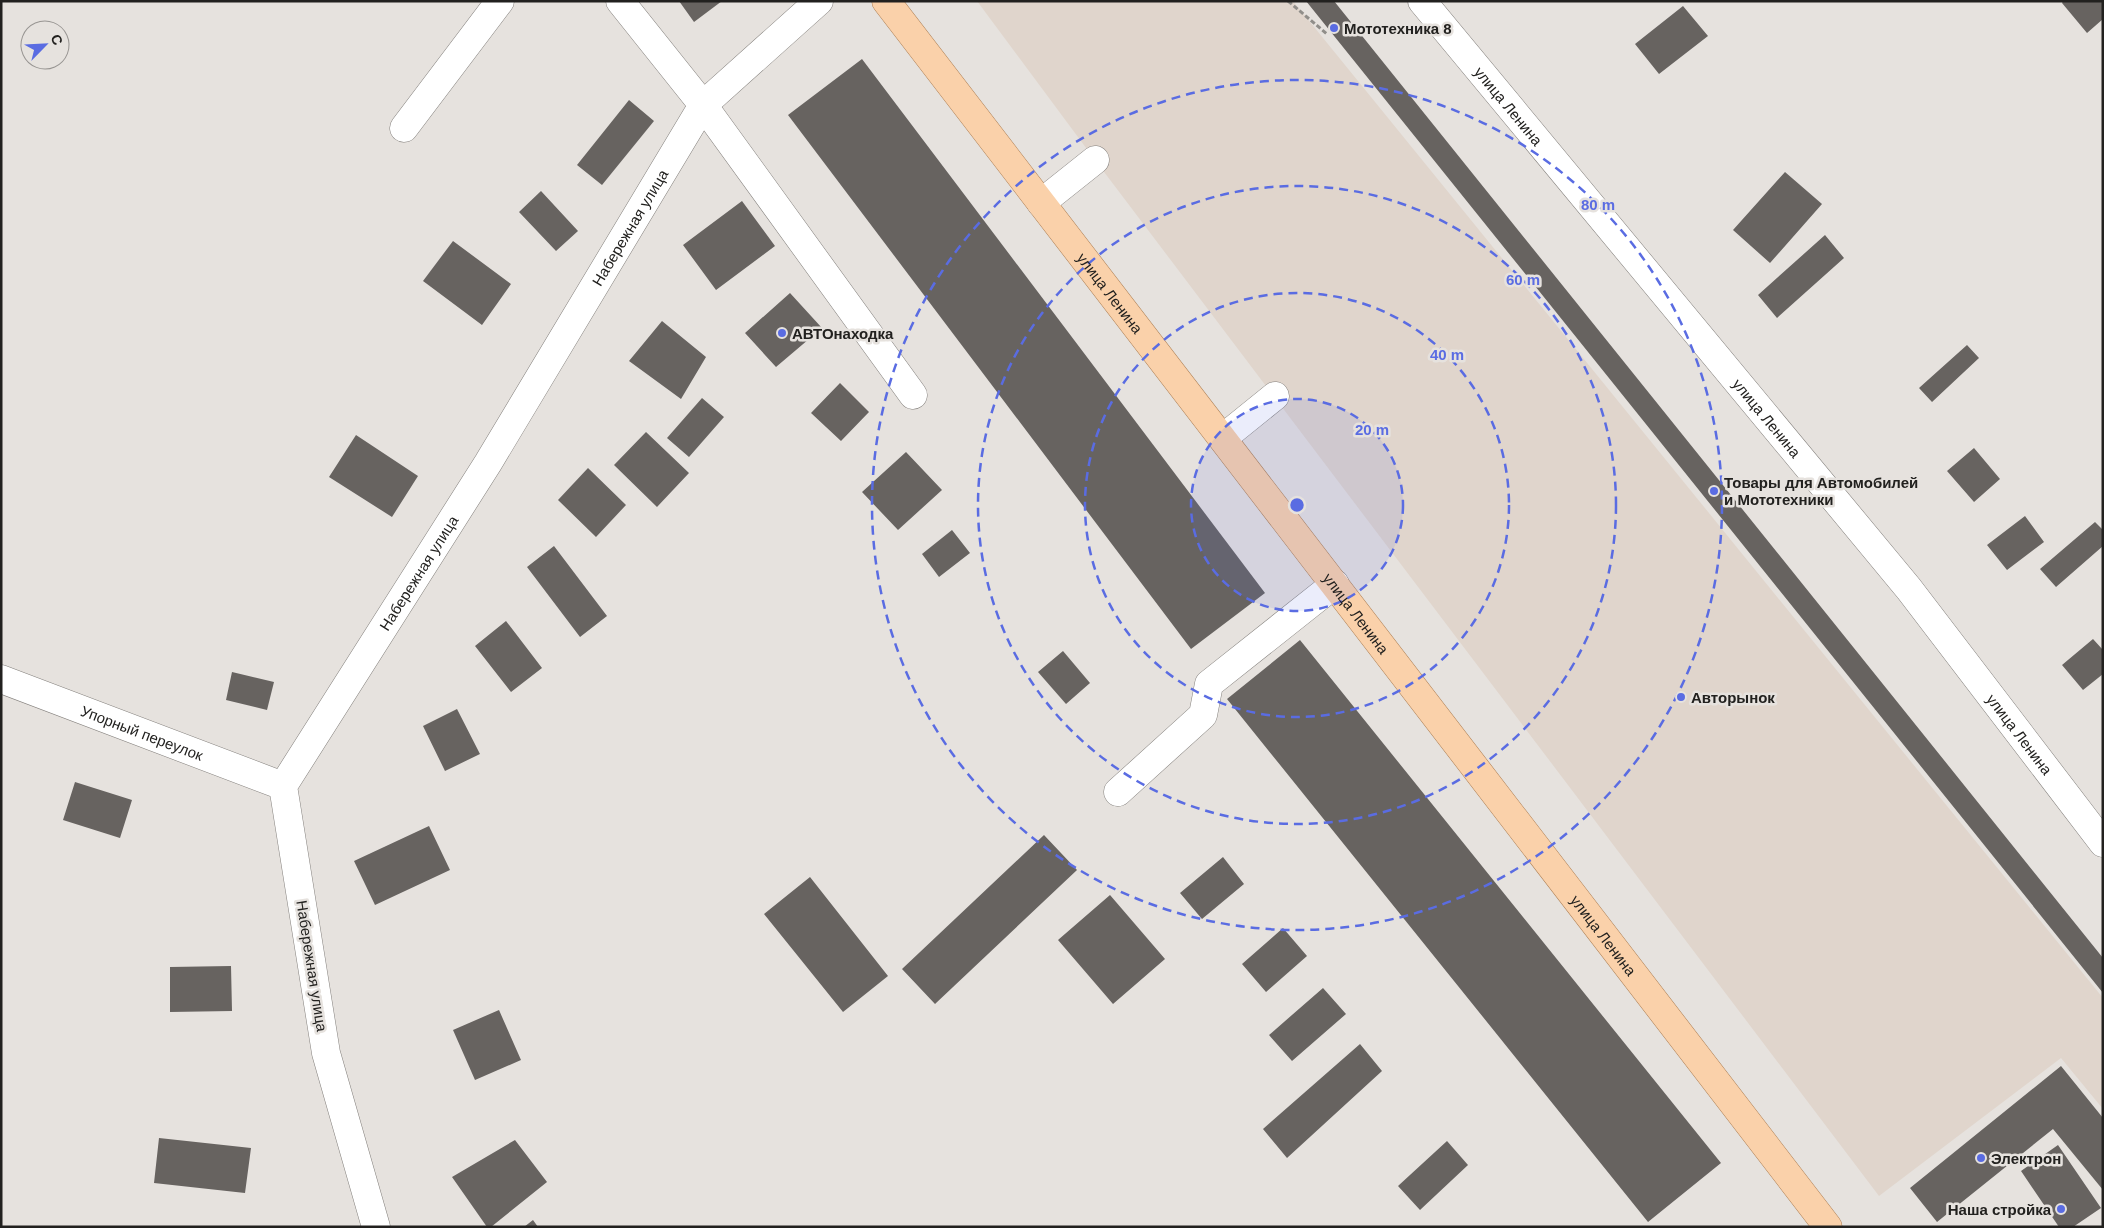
<svg xmlns="http://www.w3.org/2000/svg" width="2104" height="1228" viewBox="0 0 2104 1228" font-family="Arial,sans-serif">
  <style>
    .built { fill: #e0d5cc }
    .building { fill: #676360 }
    .lines { fill: none; stroke-linecap: round; stroke-linejoin: round }
    .minor-casing { stroke: #84807d; stroke-width: 29 }
    .major-casing { stroke: #ac7f54; stroke-width: 29 }
    .path { stroke: #908e8a; stroke-width: 3; stroke-dasharray: 5 2.5; stroke-linecap: butt }
    .minor { stroke: #fff; stroke-width: 28 }
    .major { stroke: #fad1aa; stroke-width: 28 }
    .ring { fill: none; stroke: #5a6ce2; stroke-width: 2.5; stroke-dasharray: 9 6 }
    .poi-dot { fill: #5a6ce2; stroke: #e6e2de; stroke-width: 2 }
    .labels { text-anchor: middle; dominant-baseline: central; stroke-width: 5; stroke-linejoin: round; paint-order: stroke }
    .poi-label { font-size: 15px; font-weight: bold; fill: #22211f; stroke: #e6e2de; text-anchor: start }
    .street-label { font-size: 15px; fill: #22211f; stroke: #e6e2de }
    .centre { fill: #5a6ce2; stroke: #e6e2de; stroke-width: 2.5 }
    .ring-label { font-size: 15px; text-anchor: middle; font-weight: bold; fill: #5a6ce2; stroke: #e6e2de; stroke-width: 5; stroke-linejoin: round; paint-order: stroke }
  </style>
  <rect width="100%" height="100%" fill="#e6e2de"/>
  <path class="built" d="M977,1H1293L2103,998V1109L2061,1058L1879,1196L1095,160Z"/>
  <path class="building" d="M679,1H722L694,22Z
    M1306,1H1334L2103,958V993Z
    M2063,1H2103V19L2087,33L2062,3Z
    M1683,6L1708,36L1659,74L1635,44Z
    M862,59L1265,593L1191,649L788,115Z
    M629,100L654,121L602,185L577,165Z
    M1785,172L1822,204L1770,263L1733,230Z
    M541,191L578,231L556,251L519,212Z
    M742,201L775,246L716,290L683,245Z
    M1825,235L1844,258L1777,318L1758,295Z
    M453,241L511,284L482,325L423,281Z
    M790,293L822,328L776,367L745,333Z
    M662,321L706,357L681,399L629,361Z
    M1967,345L1979,358L1932,402L1919,388Z
    M840,383L869,412L841,441L811,413Z
    M702,398L724,417L689,457L667,438Z
    M646,432L689,473L657,507L614,465Z
    M356,435L418,476L392,517L329,477Z
    M1974,448L2000,479L1974,502L1947,471Z
    M906,452L942,490L898,530L862,492Z
    M588,468L626,505L596,537L558,500Z
    M2025,516L2044,542L2007,570L1987,545Z
    M2095,522L2103,530V546L2056,587L2040,569Z
    M952,530L970,553L939,577L922,554Z
    M554,546L607,616L580,637L527,567Z
    M506,621L542,668L511,692L475,646Z
    M2093,639L2103,650V674L2083,690L2062,665Z
    M1300,640L1721,1163L1648,1222L1227,699Z
    M1063,651L1090,683L1066,704L1038,672Z
    M232,672L274,682L267,710L226,700Z
    M457,709L480,754L445,771L423,726Z
    M75,782L132,800L120,838L63,820Z
    M429,826L450,870L375,905L354,861Z
    M1044,835L1077,870L935,1004L902,969Z
    M1223,857L1244,884L1202,919L1180,893Z
    M810,877L888,976L843,1012L764,914Z
    M1110,895L1165,959L1113,1004L1058,940Z
    M1283,928L1307,956L1266,992L1242,964Z
    M231,966L232,1011L170,1012V967Z
    M1323,988L1346,1014L1292,1061L1269,1035Z
    M499,1010L521,1060L475,1080L453,1030Z
    M1360,1044L1382,1071L1287,1158L1263,1129Z
    M2061,1066L2103,1118V1190L2053,1129L1937,1222L1910,1188Z
    M159,1138L251,1148L245,1193L154,1183Z
    M515,1140L547,1182L491,1227H487L452,1177Z
    M1447,1141L1468,1165L1420,1210L1398,1186Z
    M2058,1145L2101,1208L2073,1227H2059L2021,1171Z
    M533,1220L538,1227H524Z"/>
  <g class="lines">
    <defs>
      <g id="minor">
        <path d="M620,1L703,105L913,395"/>
        <path id="s1" d="M1422,1L1909,589L2103,843"/>
        <path d="M404,128L500,1"/>
        <path d="M1041,203L1095,160"/>
        <path d="M1223,438L1275,396"/>
        <path id="s2" d="M1,679L283,786"/>
        <path d="M1118,792L1203,715L1209,684L1335,584"/>
        <path id="s3" d="M376,1227L326,1053L283,786L488,463L703,105L819,1"/>
      </g>
      <g id="major">
        <path id="s4" d="M886,1L1828,1227"/>
      </g>
    </defs>
    <use href="#minor" class="minor-casing"/>
    <use href="#major" class="major-casing"/>
    <path class="path" d="M1288,1L1327,34"/>
    <use href="#minor" class="minor"/>
    <use href="#major" class="major"/>
  </g>
  <circle cx="1297" cy="505" r="106" fill="#5a6ce2" fill-opacity=".12"/>
  <g class="ring">
    <circle cx="1297" cy="505" r="106"/>
    <circle cx="1297" cy="505" r="212"/>
    <circle cx="1297" cy="505" r="319"/>
    <circle cx="1297" cy="505" r="425"/>
  </g>
  <g class="poi-dot">
    <circle cx="1334" cy="28" r="5"/>
    <circle cx="782" cy="333" r="5"/>
    <circle cx="1714" cy="491" r="5"/>
    <circle cx="1681" cy="697" r="5"/>
    <circle cx="1981" cy="1158" r="5"/>
    <circle cx="2061" cy="1209" r="5"/>
  </g>
  <g class="labels">
    <g class="poi-label">
      <text x="1344" y="28">Мототехника 8</text>
      <text x="792" y="333">АВТОнаходка</text>
      <text x="1724" y="482">Товары для Автомобилей<tspan x="1724" dy="17">и Мототехники</tspan></text>
      <text x="1691" y="697">Авторынок</text>
      <text x="1991" y="1158">Электрон</text>
      <text x="2051" y="1209" text-anchor="end">Наша стройка</text>
    </g>
    <g class="street-label">
      <text stroke="none"><textPath href="#s1" startOffset="136">улица Ленина</textPath></text>
      <text stroke="none"><textPath href="#s3" startOffset="1109">Набережная улица</textPath></text>
      <text stroke="none"><textPath href="#s4" startOffset="368">улица Ленина</textPath></text>
      <text stroke="none"><textPath href="#s1" startOffset="541">улица Ленина</textPath></text>
      <text stroke="none"><textPath href="#s3" startOffset="704">Набережная улица</textPath></text>
      <text stroke="none"><textPath href="#s4" startOffset="772">улица Ленина</textPath></text>
      <text stroke="none"><textPath href="#s2" startOffset="151">Упорный переулок</textPath></text>
      <text stroke="none"><textPath href="#s1" startOffset="946">улица Ленина</textPath></text>
      <text stroke="none"><textPath href="#s4" startOffset="1178">улица Ленина</textPath></text>
      <text transform="translate(312 966) rotate(81)">Набережная улица</text>
    </g>
  </g>
  <circle cx="1297" cy="505" r="8" class="centre"/>
  <g class="ring-label">
    <text x="1598" y="210">80 m</text>
    <text x="1523" y="285">60 m</text>
    <text x="1447" y="360">40 m</text>
    <text x="1372" y="435">20 m</text>
  </g>
  <rect width="2104" height="1228" fill="none" stroke="#22211f" stroke-width="5"/>
  <g transform="translate(45 45) rotate(66)"><circle r="24" fill="#e6e2de" stroke="#989592"/>
  <path d="M0-4L9 19L0 12L-9 19Z" fill="#5a6ce2"/>
  <text y="-8" font-size="14" font-weight="bold" text-anchor="middle" fill="#22211f">С</text>
  </g>
</svg>
